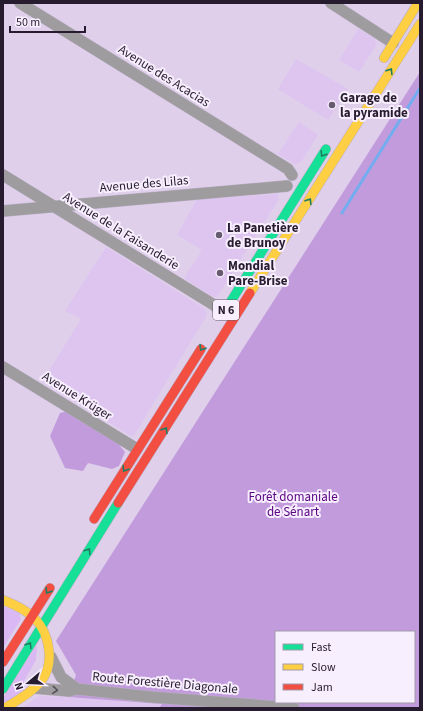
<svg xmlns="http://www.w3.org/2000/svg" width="423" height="711" viewBox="0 0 423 711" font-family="'Source Sans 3',sans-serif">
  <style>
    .built { fill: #ddc5f0 }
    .green { fill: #dab8f4 }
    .forest { fill: #c29bdd; fill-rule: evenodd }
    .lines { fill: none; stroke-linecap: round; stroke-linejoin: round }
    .stream { stroke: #73adf0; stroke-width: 3 }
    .street-casing { stroke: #b9aec3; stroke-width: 12 }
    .fast-casing { stroke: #b9aec3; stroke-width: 10 }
    .slow-casing { stroke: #b9aec3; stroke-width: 10 }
    .jam-casing { stroke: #b9aec3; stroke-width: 10 }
    .street { stroke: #9e9c9e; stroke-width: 11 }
    .fast { stroke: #16e098; stroke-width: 9 }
    .slow { stroke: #ffcf43; stroke-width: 9 }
    .jam { stroke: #f24e42; stroke-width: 9 }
    .oneway { stroke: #1e7e64 }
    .oneway2 { stroke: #574f5b }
    .poi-dot { fill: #675b71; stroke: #f7eefe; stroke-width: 1.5 }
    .labels { text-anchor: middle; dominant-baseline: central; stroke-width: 4; stroke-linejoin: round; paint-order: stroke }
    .shield { fill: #f7eefe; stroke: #655b6d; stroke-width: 1 }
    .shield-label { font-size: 12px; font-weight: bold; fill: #271c2f }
    .street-label { font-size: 13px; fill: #271c2f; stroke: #f7eefe }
    .poi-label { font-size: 13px; font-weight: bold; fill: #271c2f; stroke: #f7eefe; text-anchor: start }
    .park-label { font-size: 13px; fill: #5a0482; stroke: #f7eefe }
  </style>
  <rect width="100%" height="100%" fill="#dfcfeb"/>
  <path class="built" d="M358,29L375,39L376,45L359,72L339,60Z
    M296,59L348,89L328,120L278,89Z
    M299,122L318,135L301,162L294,164L278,154Z
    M277,194L279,199L217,297L211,296L184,278L202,250L177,235L197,199Z
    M106,247L205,309L207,315L133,437L42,382L81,319L65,311Z
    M39,696L68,697L163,704L159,708H22Z"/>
  <path class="green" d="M3,606L19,613L21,619L3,648Z
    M37,645L36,660L24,681L25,688L3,705V698Z"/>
  <path class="forest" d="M420,72V708H159L162,704L68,697L76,675L56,641ZM276,632H414V702H276Z
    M68,411L103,425L125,452L119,466L112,469L88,463L83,471L65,468L50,436L60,413Z"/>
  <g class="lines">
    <path class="stream" d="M342,213L420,88"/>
    <defs>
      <path id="street" d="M20,3L288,169L292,175
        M331,3L393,43
        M3,175L214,305L223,313
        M3,211L287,186
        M3,367L137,449
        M51,657L61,677L77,689
        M34,688L69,691L77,689L151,697L294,708"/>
      <path id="fast" d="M223,314L326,149
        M3,689L118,503"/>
      <path id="slow" d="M384,58L418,3
        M250,293L420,24
        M3,600C29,610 46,622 49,651C50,662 48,672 42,680C32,692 18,700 5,708
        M7,708L8,706"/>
      <path id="jam" d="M118,503L250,293
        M94,519L201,349
        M3,662L50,588"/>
    </defs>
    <use href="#street" class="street-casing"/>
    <use href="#fast" class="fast-casing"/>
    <use href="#slow" class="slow-casing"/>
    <use href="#jam" class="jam-casing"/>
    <use href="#street" class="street"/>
    <use href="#fast" class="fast"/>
    <use href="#slow" class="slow"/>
    <use href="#jam" class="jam"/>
  </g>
  <defs><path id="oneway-chevron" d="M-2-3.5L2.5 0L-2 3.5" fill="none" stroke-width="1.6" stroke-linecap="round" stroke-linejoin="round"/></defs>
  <g class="oneway">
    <use href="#oneway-chevron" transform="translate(390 71) rotate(-58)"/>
    <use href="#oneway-chevron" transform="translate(323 154) rotate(122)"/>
    <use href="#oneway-chevron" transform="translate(309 201) rotate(-58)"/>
    <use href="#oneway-chevron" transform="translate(202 348) rotate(122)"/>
    <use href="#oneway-chevron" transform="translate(165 430) rotate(-58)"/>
    <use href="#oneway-chevron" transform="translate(125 469) rotate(122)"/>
    <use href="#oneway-chevron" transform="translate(88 551) rotate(-58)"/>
    <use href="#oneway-chevron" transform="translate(48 591) rotate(122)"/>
    <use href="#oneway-chevron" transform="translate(29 645) rotate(-58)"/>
  </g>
  <use class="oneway2" href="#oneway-chevron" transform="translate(55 690) rotate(5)"/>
  <g class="poi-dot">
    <circle cx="332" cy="105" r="4"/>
    <circle cx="219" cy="235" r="4"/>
    <circle cx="220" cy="273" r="4"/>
  </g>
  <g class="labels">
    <rect class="shield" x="213" y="300" width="26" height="20" rx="3"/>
    <g class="shield-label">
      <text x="226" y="310">N 6</text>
    </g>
    <g class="street-label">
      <text transform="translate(164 76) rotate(32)">Avenue des Acacias</text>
      <text transform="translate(144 184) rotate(-5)">Avenue des Lilas</text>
      <text transform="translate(121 231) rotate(32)">Avenue de la Faisanderie</text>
      <text transform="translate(77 396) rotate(32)">Avenue Krüger</text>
      <text transform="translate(165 683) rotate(5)">Route Forestière Diagonale</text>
    </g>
    <g class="poi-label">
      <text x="340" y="98">Garage de<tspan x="340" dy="15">la pyramide</tspan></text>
      <text x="227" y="228">La Panetière<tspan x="227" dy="15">de Brunoy</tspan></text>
      <text x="228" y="266">Mondial<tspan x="228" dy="15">Pare-Brise</tspan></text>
    </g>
    <g class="park-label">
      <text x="293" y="497">Forêt domaniale<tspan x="293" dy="15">de Sénart</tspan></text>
    </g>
  </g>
  <rect width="423" height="711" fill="none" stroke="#271c2f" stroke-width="8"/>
  <rect x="275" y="631" width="140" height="72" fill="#f7eefe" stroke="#a49aab"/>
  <rect x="283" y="644" width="20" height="6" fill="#16e098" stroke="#a49aab"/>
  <text x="311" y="651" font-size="12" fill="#271c2f">Fast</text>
  <rect x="283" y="664" width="20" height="6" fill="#ffcf43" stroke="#a49aab"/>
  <text x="311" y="671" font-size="12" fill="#271c2f">Slow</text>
  <rect x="283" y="684" width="20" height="6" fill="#f24e42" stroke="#a49aab"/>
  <text x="311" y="691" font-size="12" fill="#271c2f">Jam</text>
  <g transform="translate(28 683) rotate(251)" stroke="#f7eefe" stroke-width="3" paint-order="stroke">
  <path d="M0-3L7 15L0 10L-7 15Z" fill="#271c2f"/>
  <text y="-6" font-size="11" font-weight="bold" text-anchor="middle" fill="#271c2f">N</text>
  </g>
  <path d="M10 26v6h75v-6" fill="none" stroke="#271c2f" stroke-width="2"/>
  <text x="16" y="26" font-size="12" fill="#271c2f" stroke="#f7eefe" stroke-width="3" paint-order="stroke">50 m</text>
</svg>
